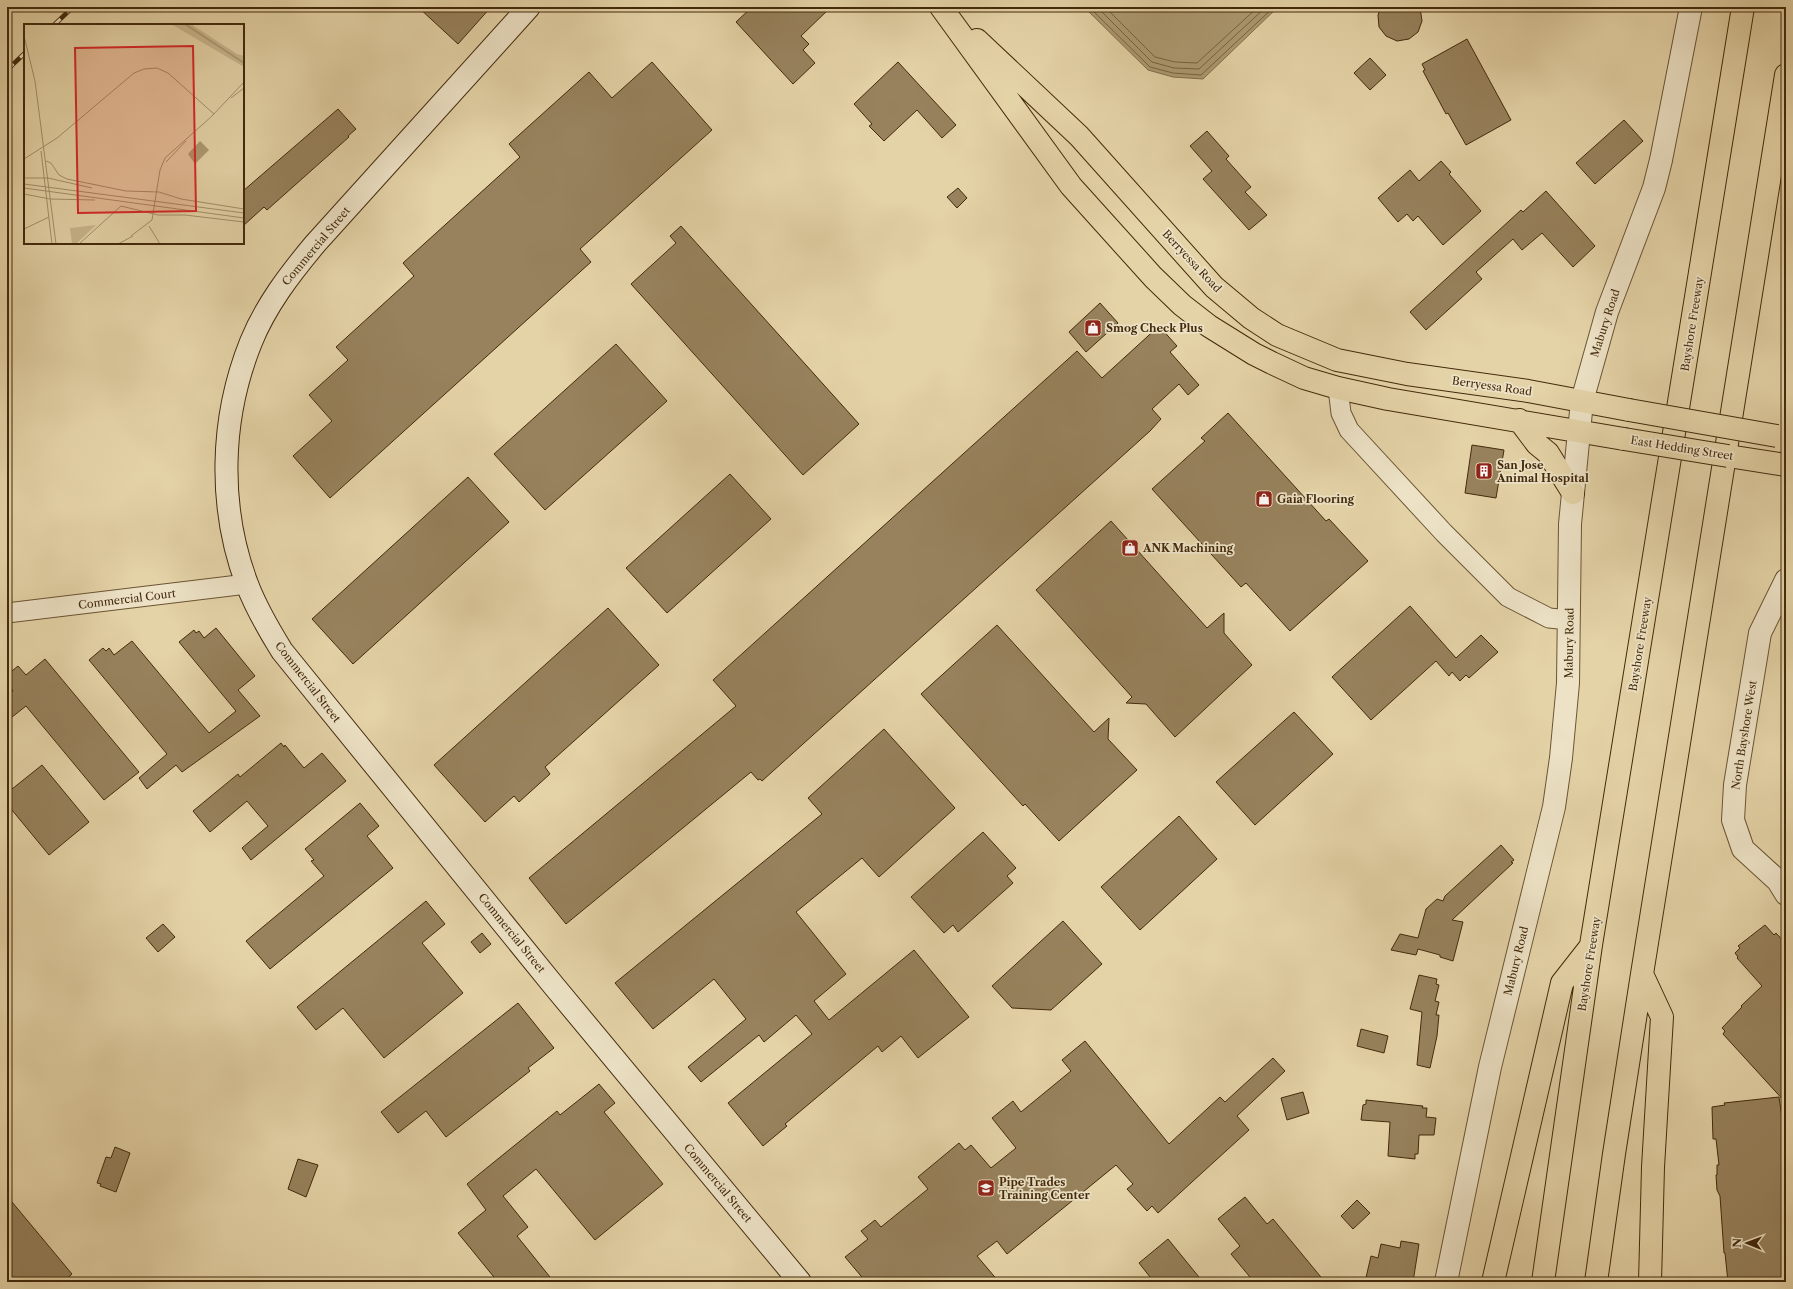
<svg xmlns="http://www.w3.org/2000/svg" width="1793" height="1289" viewBox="0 0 1793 1289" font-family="'Libre Caslon Text',serif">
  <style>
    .water { fill: #ad9a72; stroke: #836d49 }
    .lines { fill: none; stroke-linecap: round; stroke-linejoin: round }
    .shore { stroke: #78623f; stroke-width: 1 }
    .building { fill: #97825d; stroke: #432a0c }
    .minor-casing { stroke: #6b5433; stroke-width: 21 }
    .tertiary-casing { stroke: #6b5433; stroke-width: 24 }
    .secondary-casing { stroke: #432a0c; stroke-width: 24 }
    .primary-casing { stroke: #432a0c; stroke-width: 24 }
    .motorway-casing { stroke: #432a0c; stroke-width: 24 }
    .minor { stroke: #ede2c6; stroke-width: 19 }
    .tertiary { stroke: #ede2c6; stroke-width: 22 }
    .secondary { stroke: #ede2c6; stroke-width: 22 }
    .primary { stroke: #e4d3a7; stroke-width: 22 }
    .motorway { stroke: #e4d3a7; stroke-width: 22 }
    .rail-casing { stroke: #432a0c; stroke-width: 4.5 }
    .rail { stroke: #ede2c6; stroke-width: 3; stroke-dasharray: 9; stroke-linecap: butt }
    .primary-bridge-casing { stroke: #432a0c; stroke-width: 24; stroke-linecap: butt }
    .primary-bridge { stroke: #e4d3a7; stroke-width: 22 }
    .labels { text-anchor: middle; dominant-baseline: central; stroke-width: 3.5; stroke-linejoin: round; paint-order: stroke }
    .street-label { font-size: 11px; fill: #432a0c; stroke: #ede2c6 }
    .poi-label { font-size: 11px; font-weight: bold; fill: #432a0c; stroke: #ede2c6; text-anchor: start }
    .inset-river { fill: none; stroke: #ad9a72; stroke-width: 2 }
    .inset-road { fill: none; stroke: #a48f69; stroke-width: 1 }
    .view { fill: #d62828; fill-opacity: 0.15; stroke: #d62828; stroke-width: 2 }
    .inset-edge { fill: none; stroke: #432a0c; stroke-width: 2 }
  </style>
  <rect width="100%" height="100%" fill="#e4d3a7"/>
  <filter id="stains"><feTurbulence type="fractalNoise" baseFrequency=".005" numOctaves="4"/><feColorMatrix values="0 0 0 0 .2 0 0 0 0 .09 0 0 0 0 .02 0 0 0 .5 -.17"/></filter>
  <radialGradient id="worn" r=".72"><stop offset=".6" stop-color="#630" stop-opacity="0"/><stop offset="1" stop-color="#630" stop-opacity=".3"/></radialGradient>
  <path class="water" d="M1084,7H1278L1203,79L1173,77L1148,70Z"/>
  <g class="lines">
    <path class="shore" d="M1089,7L1150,67L1173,73L1201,75L1274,7
      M1097,7L1152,62L1174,68L1199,69L1266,7
      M1105,7L1155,57L1175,62L1197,63L1258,7"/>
  </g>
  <path class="building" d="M418,7H491L458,44Z
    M752,7H831L801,36L809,44L803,50L815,63L793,84L736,22Z
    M1381,7H1420L1422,21L1418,32L1409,39L1397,41L1386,36L1379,27L1378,15Z
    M1467,39L1511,120L1466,145L1448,113L1446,114L1423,71L1425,70L1422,64Z
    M1370,58L1386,75L1370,90L1354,73Z
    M652,62L712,130L580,249L591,262L330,498L293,456L332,421L309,395L348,360L336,347L414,276L403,263L520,157L509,144L589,72L612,98Z
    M898,62L956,125L942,138L917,110L884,141L869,126L872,124L854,104Z
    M338,109L356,129L348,136L349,137L267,210L264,207L243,226V191Z
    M1624,120L1643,141L1595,184L1576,163Z
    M1207,131L1229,156L1226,159L1251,187L1245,192L1267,215L1249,230L1203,179L1212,171L1190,146Z
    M1441,161L1451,172L1449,174L1481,211L1443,245L1418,216L1413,221L1407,214L1398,222L1378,198L1410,170L1419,181Z
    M958,188L967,198L957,208L947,197Z
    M1546,191L1595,246L1573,267L1542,233L1522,250L1513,239L1476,272L1482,279L1426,330L1410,312L1521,210L1523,212Z
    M681,226L859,424L803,475L631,284L676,243L670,236Z
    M1100,303L1118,323L1086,352L1069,332Z
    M1159,326L1177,346L1170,352L1199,385L1188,395L1179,384L1152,409L1161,419L1150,431L762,781L760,779L758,780L751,772L566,924L529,878L736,706L713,680L1077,351L1102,378Z
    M616,344L667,401L545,510L494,454Z
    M1228,413L1326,521L1329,519L1368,561L1290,631L1246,583L1241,587L1152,489L1205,441L1201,438Z
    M1472,445L1504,450L1496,498L1465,493Z
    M730,474L771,519L667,613L626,568Z
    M468,477L509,522L353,664L312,619Z
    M1111,521L1207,628L1224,613V633L1252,665L1175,737L1146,704L1126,703L1132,697L1036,590Z
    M1410,606L1456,658L1481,635L1498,652L1469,678L1466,675L1460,681L1452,672L1449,676L1436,661L1371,720L1332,677Z
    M608,608L659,665L545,767L550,774L519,802L514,796L485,822L434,765Z
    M997,625L1094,732L1109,718L1108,739L1137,770L1059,841L1025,804L1023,806L921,694Z
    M216,628L255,676L238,690L260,716L182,772L176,765L147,789L139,778L167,754L89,660L103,648L106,651L109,648L114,655L132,641L209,733L236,711L179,642L194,630L196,633L199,631L204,638Z
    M45,659L139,772L104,800L26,706L7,721V696L13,691L7,683V675L18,666L26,675Z
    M1294,712L1333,754L1255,825L1216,782Z
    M884,729L955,808L879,877L862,858L796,912L846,974L814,1001L829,1020L914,950L969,1017L918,1058L901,1036L882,1052L878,1046L785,1124L787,1126L763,1146L728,1103L812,1034L796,1015L764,1042L759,1035L701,1082L688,1067L746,1019L714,979L653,1029L615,983L822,814L808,798Z
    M281,743L284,747L285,745L304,768L322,753L346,781L251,860L242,848L268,826L247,801L210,832L193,811L238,774L240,777Z
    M42,765L89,822L49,855L7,804V793Z
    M360,803L379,826L367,836L393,868L270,969L246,941L324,876L311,861L314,860L305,849Z
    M1179,816L1217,859L1140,930L1101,887Z
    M983,832L1016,868L1007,876L1013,883L958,932L953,925L944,933L911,897Z
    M1501,845L1514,860L1511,862L1513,863L1452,920L1463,922L1453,961L1440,957V955L1418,949L1416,955L1391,950L1400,934L1418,938L1426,909L1437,899L1443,901L1445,896Z
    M426,901L445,924L422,943L463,993L384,1058L343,1008L316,1030L297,1007Z
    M1063,921L1102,964L1051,1010L1012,1008L992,986Z
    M163,924L175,937L158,952L146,938Z
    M1765,925L1774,935L1776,933L1786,944V1103L1723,1034L1725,1031L1722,1028L1742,1007L1741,1006L1762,986L1737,958L1738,957L1735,953L1740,948L1738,946Z
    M482,933L491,944L480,953L471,942Z
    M1419,975L1437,979L1436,984L1439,985L1435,1001L1439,1002L1436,1015H1439L1437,1036L1430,1068L1417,1065L1422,1012L1410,1009Z
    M518,1003L554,1048L528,1068L530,1071L446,1137L426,1111L398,1133L381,1112Z
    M1361,1029L1388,1036L1384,1053L1357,1046Z
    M1085,1041L1169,1144L1220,1097L1225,1102L1273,1058L1285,1071L1237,1116L1249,1130L1158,1213L1152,1206L1147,1211L1127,1189L1133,1184L1116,1165L1007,1254L997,1241L977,1256L999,1282H866L845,1257L868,1239L861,1231L875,1220L881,1227L928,1189L918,1177L959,1143L965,1150L971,1145L991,1168L1016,1148L992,1118L1013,1101L1021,1112L1071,1071L1062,1060Z
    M599,1084L615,1103L604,1112L663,1184L595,1240L536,1169L503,1196L528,1227L517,1236L554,1282H498L458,1233L486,1210L467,1184L557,1111L560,1115Z
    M1303,1092L1309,1113L1287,1120L1281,1098Z
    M1779,1097L1786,1145V1282H1728L1725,1253H1724L1720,1196L1717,1190L1716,1175H1717V1165H1719L1716,1139H1713L1712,1107L1725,1105L1724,1103Z
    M1366,1100L1423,1106L1422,1108H1427L1426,1117L1436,1118L1434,1135H1419L1418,1154H1415V1159L1388,1156L1390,1122L1361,1120L1363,1105L1366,1104Z
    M115,1147L130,1153L116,1192L100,1186L101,1184L97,1183L106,1157L111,1158Z
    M298,1159L318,1165L306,1197L288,1189Z
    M7,1196L72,1274L63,1282H7Z
    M1245,1197L1267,1224L1273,1219L1325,1282H1254L1231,1254L1240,1246L1218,1219Z
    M1357,1200L1370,1213L1353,1229L1341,1216Z
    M1168,1239L1203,1282H1154L1139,1263Z
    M1401,1241L1419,1244L1413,1282H1365L1371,1256L1378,1258L1381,1244L1400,1248Z"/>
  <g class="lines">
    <defs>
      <path id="minor" d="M1338,388L1341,413L1349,430L1444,533L1508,597L1549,618L1569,620
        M7,613L247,584"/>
      <path id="tertiary" d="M1786,580L1760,633L1735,785L1733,820L1743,849L1778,881L1786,894
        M1446,1282L1490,1067L1554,807L1561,758L1568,683L1570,524L1582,401L1607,312L1654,188L1661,160L1691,7"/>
      <path id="secondary" d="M529,7L315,244C290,274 266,305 251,342C220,419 218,507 247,584C256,608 269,630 282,651L554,986L800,1282"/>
      <path id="primary" d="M941,7L1071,186L1153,277L1182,305L1209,326L1254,354L1272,363L1304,378L1338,388L1388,399L1624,439
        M977,40L1079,136L1214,287L1251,318L1277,335L1337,360L1407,374L1528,391L1629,410
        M1519,420L1537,444L1548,453L1573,493
        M1728,456L1786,465"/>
      <path id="motorway" d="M1642,974L1662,1017L1653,1167L1650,1282
        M1493,1282L1562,983L1591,946
        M1543,1282L1591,945L1743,7
        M1596,1282L1614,1154L1642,974L1786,75"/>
    </defs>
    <use href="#minor" class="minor-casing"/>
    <use href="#tertiary" class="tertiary-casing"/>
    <use href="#secondary" class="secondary-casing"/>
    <use href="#primary" class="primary-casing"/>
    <use href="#motorway" class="motorway-casing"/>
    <use href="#minor" class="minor"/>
    <use href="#tertiary" class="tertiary"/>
    <use href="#secondary" class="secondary"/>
    <use href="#primary" class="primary"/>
    <use href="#motorway" class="motorway"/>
    <defs>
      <path id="rail" d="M54,25L73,7
        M7,70L25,53"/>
    </defs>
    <use href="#rail" class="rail-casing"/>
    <use href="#rail" class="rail"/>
    <defs>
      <path id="primary-bridge" d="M1629,410L1777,436
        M1624,439L1728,456"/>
    </defs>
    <use href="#primary-bridge" class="primary-bridge-casing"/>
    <use href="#primary-bridge" class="primary-bridge"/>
  </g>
  <defs>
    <symbol id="shop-square" viewBox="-11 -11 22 22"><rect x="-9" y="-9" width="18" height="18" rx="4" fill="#8f2418" stroke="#ede2c6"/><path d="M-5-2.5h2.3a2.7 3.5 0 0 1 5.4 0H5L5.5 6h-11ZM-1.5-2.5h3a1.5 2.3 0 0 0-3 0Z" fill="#fff"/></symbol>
    <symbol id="building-square" viewBox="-11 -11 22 22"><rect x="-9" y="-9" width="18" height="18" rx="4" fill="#8f2418" stroke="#ede2c6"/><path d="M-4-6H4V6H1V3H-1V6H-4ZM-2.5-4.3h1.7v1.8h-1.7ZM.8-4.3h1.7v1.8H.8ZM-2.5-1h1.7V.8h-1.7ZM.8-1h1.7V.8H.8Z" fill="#fff"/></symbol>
    <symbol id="school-square" viewBox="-11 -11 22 22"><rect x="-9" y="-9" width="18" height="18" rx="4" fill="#8f2418" stroke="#ede2c6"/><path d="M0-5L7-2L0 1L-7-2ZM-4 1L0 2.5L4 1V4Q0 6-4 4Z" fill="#fff"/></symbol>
  </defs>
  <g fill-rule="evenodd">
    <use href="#shop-square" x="1083" y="318" width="20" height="20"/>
    <use href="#building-square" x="1474" y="461" width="20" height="20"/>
    <use href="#shop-square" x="1254" y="489" width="20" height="20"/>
    <use href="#shop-square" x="1120" y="538" width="20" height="20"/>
    <use href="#school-square" x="976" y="1178" width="20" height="20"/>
  </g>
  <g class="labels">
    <g class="street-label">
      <text transform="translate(316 246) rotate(-50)">Commercial Street</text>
      <text transform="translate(1192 261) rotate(47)">Berryessa Road</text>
      <text transform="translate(1605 323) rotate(-72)">Mabury Road</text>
      <text transform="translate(1692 324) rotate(-81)">Bayshore Freeway</text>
      <text transform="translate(1492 386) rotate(8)">Berryessa Road</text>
      <text transform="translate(1682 448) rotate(9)">East Hedding Street</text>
      <text transform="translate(127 599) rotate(-7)">Commercial Court</text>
      <text transform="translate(1569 643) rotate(-89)">Mabury Road</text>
      <text transform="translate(1640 644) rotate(-81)">Bayshore Freeway</text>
      <text transform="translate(308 682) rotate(52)">Commercial Street</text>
      <text transform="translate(1744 735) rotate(-81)">North Bayshore West</text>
      <text transform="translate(512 933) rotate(51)">Commercial Street</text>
      <text transform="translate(1516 961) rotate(-76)">Mabury Road</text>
      <text transform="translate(1589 964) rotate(-81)">Bayshore Freeway</text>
      <text transform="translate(718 1183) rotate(50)">Commercial Street</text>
    </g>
    <g class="poi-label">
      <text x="1106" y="328">Smog Check Plus</text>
      <text x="1497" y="465">San Jose<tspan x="1497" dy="13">Animal Hospital</tspan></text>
      <text x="1277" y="499">Gaia Flooring</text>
      <text x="1143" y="548">ANK Machining</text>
      <text x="999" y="1182">Pipe Trades<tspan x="999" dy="13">Training Center</tspan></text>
    </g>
  </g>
  <g transform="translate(24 24)">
    <rect width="220" height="220" fill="#e4d3a7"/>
    <path d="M147,0H167L213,30L220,32V43ZM72,201L52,220H48L46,204Z" fill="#c9b68d"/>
    <path d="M176,117L185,126L171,140L164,130Z" fill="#ad9a72"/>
    <path class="inset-river" d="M161,0L220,39"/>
    <path class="inset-road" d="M0,12L11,57L32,220M207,74L220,64M17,127L28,220M0,135L33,114L110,49L120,45L133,44L144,49L190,90M22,137L27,139L35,151L43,155L102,167L135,168L157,175L220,185M142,138L162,117M0,154H24L68,164M0,160L220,189M0,164L220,194M0,170L26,175L71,176M125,202L136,220M0,205L25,193M107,212L128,196L136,146L141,134L188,92L220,58M55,220L97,182L134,191H161L220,198M94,220L109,212"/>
    <path class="view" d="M169,22L172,187L54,189L51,24Z"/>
    <rect width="220" height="220" class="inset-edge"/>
  </g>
  <rect width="1793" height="1289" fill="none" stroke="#e4d3a7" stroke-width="24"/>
  <rect x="8" y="8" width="1777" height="1273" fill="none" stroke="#432a0c" stroke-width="2"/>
  <rect x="12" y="12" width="1769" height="1265" fill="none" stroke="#432a0c"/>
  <g transform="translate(1747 1243) rotate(271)" stroke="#ede2c6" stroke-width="3" paint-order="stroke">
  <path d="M0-3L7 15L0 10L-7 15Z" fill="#432a0c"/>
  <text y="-6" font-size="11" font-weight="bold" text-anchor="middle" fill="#432a0c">N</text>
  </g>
  <rect width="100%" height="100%" filter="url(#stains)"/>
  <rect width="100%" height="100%" fill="url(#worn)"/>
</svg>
